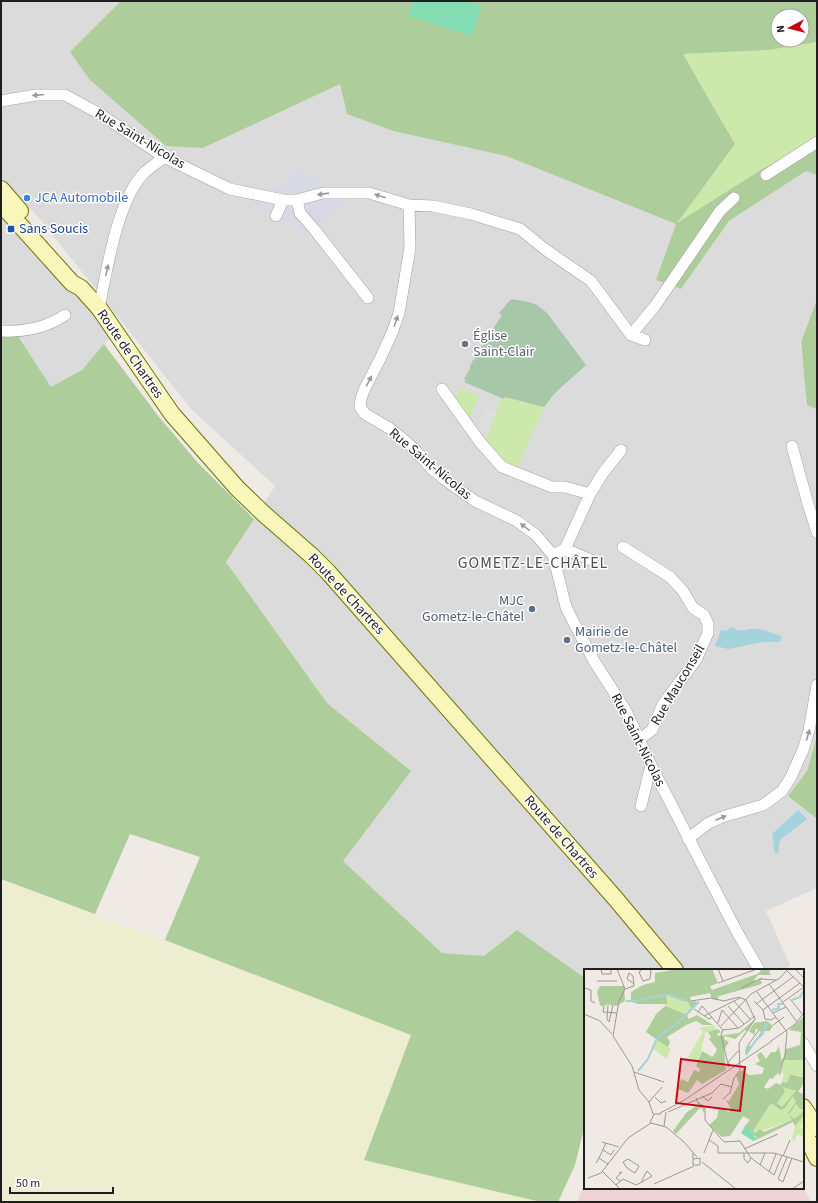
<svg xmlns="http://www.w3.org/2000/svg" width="818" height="1203" viewBox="0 0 818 1203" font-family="'Source Sans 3',sans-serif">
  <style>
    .residential { fill: #dcdbdb }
    .commercial { fill: #efd3d4 }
    .farmland { fill: #ededd0 }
    .grass { fill: #cde8ab }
    .forest { fill: #adcd9a; fill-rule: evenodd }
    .cemetery { fill: #a6c7a8 }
    .pitch { fill: #84dcb3 }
    .parking { fill: #dedede }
    .plaza { fill: #d8d9e4 }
    .water { fill: #a5d3db }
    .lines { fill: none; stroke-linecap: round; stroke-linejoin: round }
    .minor-casing { stroke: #a2a2a2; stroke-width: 12 }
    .secondary-casing { stroke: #6f7208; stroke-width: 18 }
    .minor { stroke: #fff; stroke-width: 11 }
    .secondary { stroke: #f8f6b9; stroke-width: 16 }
    .oneway { fill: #9a9a9a }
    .shop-dot { fill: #3f7fe0; stroke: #fff; stroke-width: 1.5 }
    .transit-dot { fill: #1a4fb4; stroke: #fff; stroke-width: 1.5 }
    .worship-dot { fill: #6b7280; stroke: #fff; stroke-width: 1.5 }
    .service-dot { fill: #5c6f8a; stroke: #fff; stroke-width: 1.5 }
    .labels { text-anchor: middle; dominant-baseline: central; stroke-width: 3; stroke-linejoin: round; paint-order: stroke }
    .street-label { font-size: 14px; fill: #1e1e1e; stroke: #fff }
    .shop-label { font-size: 14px; fill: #366cbe; stroke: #fff; text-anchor: start }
    .transit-label { font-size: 14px; fill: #164399; stroke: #fff; text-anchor: start }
    .worship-label { font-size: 14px; fill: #5b616d; stroke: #fff; text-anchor: start }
    .service-label { font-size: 14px; fill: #4e5e75; stroke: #fff; text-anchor: end }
    .quarter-label { font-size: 16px; letter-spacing: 1px; fill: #515151; stroke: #fff }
    .inset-river { fill: none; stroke: #a5d3db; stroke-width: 2 }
    .inset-road { fill: none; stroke: #9b9895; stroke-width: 1 }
    .view { fill: #c60514; fill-opacity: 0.15; stroke: #c60514; stroke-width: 2 }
    .inset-edge { fill: none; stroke: #1e1e1e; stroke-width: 2 }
  </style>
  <rect width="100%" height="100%" fill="#efeae4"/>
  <path class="residential" d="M1,1H121L70,53L203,148L340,84L347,114L393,131L506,156L676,224L656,280L681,289L729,221L806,171L817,175V299L800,344L809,404L817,408V736L807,771L788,796L817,819V888L766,911L790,965L786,970H585V978L517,930L484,956L442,953L342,860L411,771L327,703L226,562L275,486L192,410L39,218L1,177Z
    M1,204L116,331L82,370L51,388L19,337H1Z"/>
  <path class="commercial" d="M585,1182V1188H803L811,1202H577Z"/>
  <path class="farmland" d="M5,881L411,1034L364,1160L541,1202H1V892Z"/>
  <path class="grass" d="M817,42V141L764,168L676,224L735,144L683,54L769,50Z
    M459,388L479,395L470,417L463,414L454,401Z
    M505,397L544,407L517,470L498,457L485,439L502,398L504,399Z"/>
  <path class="forest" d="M121,1H817V42L769,50L683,54L735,144L677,223L764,168L817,141V175L806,171L729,221L681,289L656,280L676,224L506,156L393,131L347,114L340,84L203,148L166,146L90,80L70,52ZM778,16H802V40H778Z
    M817,299V409L807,405L801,342Z
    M18,336L51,387L82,370L104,344L159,417L198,463L254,519L226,562L327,703L411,771L343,861L442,953L484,956L517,930L585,978V1124L575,1165L558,1202H541L364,1160L411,1035L165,940L200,857L130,834L95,914L1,879V337Z
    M817,736V819L788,796L807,771Z"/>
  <path class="cemetery" d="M511,299L529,302L537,305L547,313L586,365L555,393L544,407L505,397L504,399L464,382L466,380L464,379L469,370H471L469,369L473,360H476L474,359L477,352H479L477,349L478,346L481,347L484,343L482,342L488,336H490L489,335L502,315L499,313Z"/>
  <path class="pitch" d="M413,1H465L482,6L472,36L408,16Z"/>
  <path class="parking" d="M486,408L496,413L487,435L477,430Z"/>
  <path class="plaza" d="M298,169L311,177L319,178L318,183L326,188L350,198L317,226L305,235L292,223L255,206L261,190L286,187Z"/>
  <path class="water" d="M731,627C743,634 744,628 756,629C764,629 773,634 781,636L780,642H763L728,649L715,646L721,630L726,631Z
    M798,810L807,819L780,840L778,853L775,854C773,847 774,840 772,834Z"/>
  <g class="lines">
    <defs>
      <path id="minor" d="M1,101L36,95H65L100,114L164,157L230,189L283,200H297L323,193H369L409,205L433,206L471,214L520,229L546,250L591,281L631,335L645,340
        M766,175L817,142
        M297,200L300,213L314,229L368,298
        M409,205L410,248L399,313L392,333L381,357L364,390L361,399L360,407L365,414L389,428L402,438L413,448L432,469L444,479L475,501L517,521L536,535L553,555L566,607L575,625L594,661L626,711L651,765L709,878L736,930L759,970
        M276,216L283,200
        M99,308C107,271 117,199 145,172C151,167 158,162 164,157
        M1,331C23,332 46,328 65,315
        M631,335L655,306L720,211L734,198
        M442,389L480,442L502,467L552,487H565L590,494
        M792,446L808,504L817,532
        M623,547L670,577L683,591L693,608L704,615L708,624V633L696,660L663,704L652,730L639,740
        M565,549L591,560
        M553,555L565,549L590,494L603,473L621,450
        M641,806L651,765
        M688,839L707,824L722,817L763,805L782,791L791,777L803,750L809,731L817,685
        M803,1043L817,1066"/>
      <path id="secondary" d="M1,189L20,211
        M1,204L72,283L81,288L99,308L172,414L237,488L264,514L312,556L328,572L615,898L675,970
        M803,1107L817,1128
        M803,1130L817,1158"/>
    </defs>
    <use href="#minor" class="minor-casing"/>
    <use href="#secondary" class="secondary-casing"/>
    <use href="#minor" class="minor"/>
    <use href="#secondary" class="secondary"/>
  </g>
  <defs><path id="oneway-solid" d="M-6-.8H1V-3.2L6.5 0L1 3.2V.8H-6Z"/></defs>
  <g class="oneway">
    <use href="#oneway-solid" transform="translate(38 95) rotate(175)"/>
    <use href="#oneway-solid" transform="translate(323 194) rotate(172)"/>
    <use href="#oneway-solid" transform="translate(380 196) rotate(-163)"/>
    <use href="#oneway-solid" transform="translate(107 270) rotate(-78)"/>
    <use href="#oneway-solid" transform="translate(396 321) rotate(-71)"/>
    <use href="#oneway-solid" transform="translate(369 381) rotate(-63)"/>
    <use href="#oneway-solid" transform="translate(525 527) rotate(-143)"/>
    <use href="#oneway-solid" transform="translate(808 735) rotate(-74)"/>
    <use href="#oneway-solid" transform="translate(721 818) rotate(-23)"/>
  </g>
  <circle class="shop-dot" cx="27" cy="198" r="4"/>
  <rect class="transit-dot" x="7" y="225" width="8" height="8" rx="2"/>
  <circle class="worship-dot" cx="465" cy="344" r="4"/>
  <g class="service-dot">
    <circle cx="532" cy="609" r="4"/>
    <circle cx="567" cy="640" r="4"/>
  </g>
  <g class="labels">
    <g class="street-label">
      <text transform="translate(140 139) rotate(31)">Rue Saint-Nicolas</text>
      <text transform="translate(130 354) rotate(55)">Route de Chartres</text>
      <text transform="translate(430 464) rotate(40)">Rue Saint-Nicolas</text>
      <text transform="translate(346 594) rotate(47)">Route de Chartres</text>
      <text transform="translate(678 685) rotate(-59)">Rue Mauconseil</text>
      <text transform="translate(638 740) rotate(63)">Rue Saint-Nicolas</text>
      <text transform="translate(561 837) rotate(49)">Route de Chartres</text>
    </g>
    <g class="shop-label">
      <text x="35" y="198">JCA Automobile</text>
    </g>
    <g class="transit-label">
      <text x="19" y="229">Sans Soucis</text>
    </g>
    <g class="worship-label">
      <text x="473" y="336">Église<tspan x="473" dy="16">Saint-Clair</tspan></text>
    </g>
    <g class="service-label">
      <text x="524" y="601">MJC<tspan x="524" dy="16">Gometz-le-Châtel</tspan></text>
      <text x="575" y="632" text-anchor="start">Mairie de<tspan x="575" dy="16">Gometz-le-Châtel</tspan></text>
    </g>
    <g class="quarter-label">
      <text x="533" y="563">GOMETZ-LE-CHÂTEL</text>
    </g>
  </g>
  <g transform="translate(584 969)">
    <rect width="220" height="220" fill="#efeae4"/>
    <path d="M82,26L104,33L107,39L100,45L81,37ZM129,56L132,60L129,62L120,64L121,66L114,93L104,88L119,63L116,59ZM73,69L87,80L82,90L68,79ZM218,84L220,85V108L215,106L203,114L198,113L200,105L195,104L200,91H219ZM199,118L212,122L200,139L209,126L212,133L206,143L212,135L220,142L210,150L204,144L208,151L171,164L169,162L187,134L195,141L198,138L193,134L201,123ZM220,146V153L216,158L220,161V168L214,165L210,172L208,170L212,153Z" fill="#cde8ab"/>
    <path d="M94,0H128L134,14L126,17L128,21L173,5L177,2L175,0H187L185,3L187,6H174L170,11L172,13L176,10L178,14L175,16L135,27L133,31L128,30L126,24L106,28L107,32L114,33L103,47L105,50L113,46L129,56H119L112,52L104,55L83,68L86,73L84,78L62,63L72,45L81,37L101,45L107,39L104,33L82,26L83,35H54L47,33V23L59,16L71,13V4ZM16,17H40L41,32L32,37L23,35L19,38L16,36L13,23ZM219,48V91H199L195,103L188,110L186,109L180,118L184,120L192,114L197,116L198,113L203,114L206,106L220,108V114L214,123L220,125V140H216L212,135L205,145L210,150L220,142V146L211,157L209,153L174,170L160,158L166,151L159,147L146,167L138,168L125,156L133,149L135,138L145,143L147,140L142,131L145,132L155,115L152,106L158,101L165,106L178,105L180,99L171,95L176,92L173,86L177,83L182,90L187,83H192L195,77L197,89L199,91L202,80L216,76L217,63L205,61ZM199,118L212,122L198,138L193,134L201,123ZM209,127L212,133L204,144L208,151L180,163L176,160L171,164L169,162L187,134L196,141L200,140ZM170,51L164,62L161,61L151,70L141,67L140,70L145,73L140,81L142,101L118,115L113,111L104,124L94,120L97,110L104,113L110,101L115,103L116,100L112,97L118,82L128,88L132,83L133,80L125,70L127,68L124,63L134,60L137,63L133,65L134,67L155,64ZM183,52L189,57L186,62H181L163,84L164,87L161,83L163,76L167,77L177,63L172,59L170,66L165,62L170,54ZM114,135L120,139V145L118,139L115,140L92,165L89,162L102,144Z" fill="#adcd9a" fill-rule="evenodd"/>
    <path d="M161,158L171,165L169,167L174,170L169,172L157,164Z" fill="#84dcb3"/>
    <path class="inset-river" d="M56,31L83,25L102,32M208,31L216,28L220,21M42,32H55M188,41L195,39L194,35H199M162,86L172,71L178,66L183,54M54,102L64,90L73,69L92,55L115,33"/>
    <path class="inset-road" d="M17,0L18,5H27V0M33,0L41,20L35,32M59,0L55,3L59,12L66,10L67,0M134,0L139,12M211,0L220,9M176,10L192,11M13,12H33M134,14L173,0M185,15L213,53M0,19L7,21V32L11,34M157,19L178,9M41,20L50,17L49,7L45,4L43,10L49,14M173,23L203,63L201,86L195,106M206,30L219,46M35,32L29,67L48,97L55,121L65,133L69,145M107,32L127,29L140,32L155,28L162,31M150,32L166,50M170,32L179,41L181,50L187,51L192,48M199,33L220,18L203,2M172,35L209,8M24,36L23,50L25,53L29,36M144,37L160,55M20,38L19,43L33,44M110,40L125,50L128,48M138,41L154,59M179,41L216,14M114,43L118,37L139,61M189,44L202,38M0,45L16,52L28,65M120,47L156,29M134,54L138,41M189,56L200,48M137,57L167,25L196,9L204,0M139,61L155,59L171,47M139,61L137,66L144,95M187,72L210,56L220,44M164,76L175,61M144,99L145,92L155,81M50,103L80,113M118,127L124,132L128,128M71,128L77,134L82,132M112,129L114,134L121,138V151L140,173L156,172L167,189L190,206L198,186M139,130L146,124L150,109L156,101L155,74L171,50L162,31M65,133L78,118M84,143L128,124L137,115L148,118M76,144L99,132L188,72M66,154L70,145H77M80,157L82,143M125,171L134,177V184H190L220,193M18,173L35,178M160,180L194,165M19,181L27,186L30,181M109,184V196H116V189L109,190M120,184L129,161M160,184V190L164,194L167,189M199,187L206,171M203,188L194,210L199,213L208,189M15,189L22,174M44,190L55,197L51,204L43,199L39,193ZM118,193L152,220M12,194L15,189L24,195M176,196L181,184M18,202L36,220M63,202L68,207L58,213V211ZM185,203L192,185M35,204L38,203L32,209L36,212M4,209L17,204L44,169L67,154L82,158L100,173L113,188M70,215L110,197M32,216L39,210L52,216L58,213M208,220L220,212"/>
    <path class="view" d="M97,90L161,98L156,142L92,134Z"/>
    <rect width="220" height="220" class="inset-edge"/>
  </g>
  <rect width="818" height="1203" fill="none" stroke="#1e1e1e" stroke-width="4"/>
  <g transform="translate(790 28) rotate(263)"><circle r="19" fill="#ffffff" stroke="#a5a5a5"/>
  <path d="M0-3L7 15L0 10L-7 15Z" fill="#c60514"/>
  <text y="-6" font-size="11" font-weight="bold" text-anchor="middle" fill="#1e1e1e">N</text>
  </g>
  <path d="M10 1187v6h103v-6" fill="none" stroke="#1e1e1e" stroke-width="2"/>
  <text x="16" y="1187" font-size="12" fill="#1e1e1e" stroke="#ffffff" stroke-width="3" paint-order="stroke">50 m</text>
</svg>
